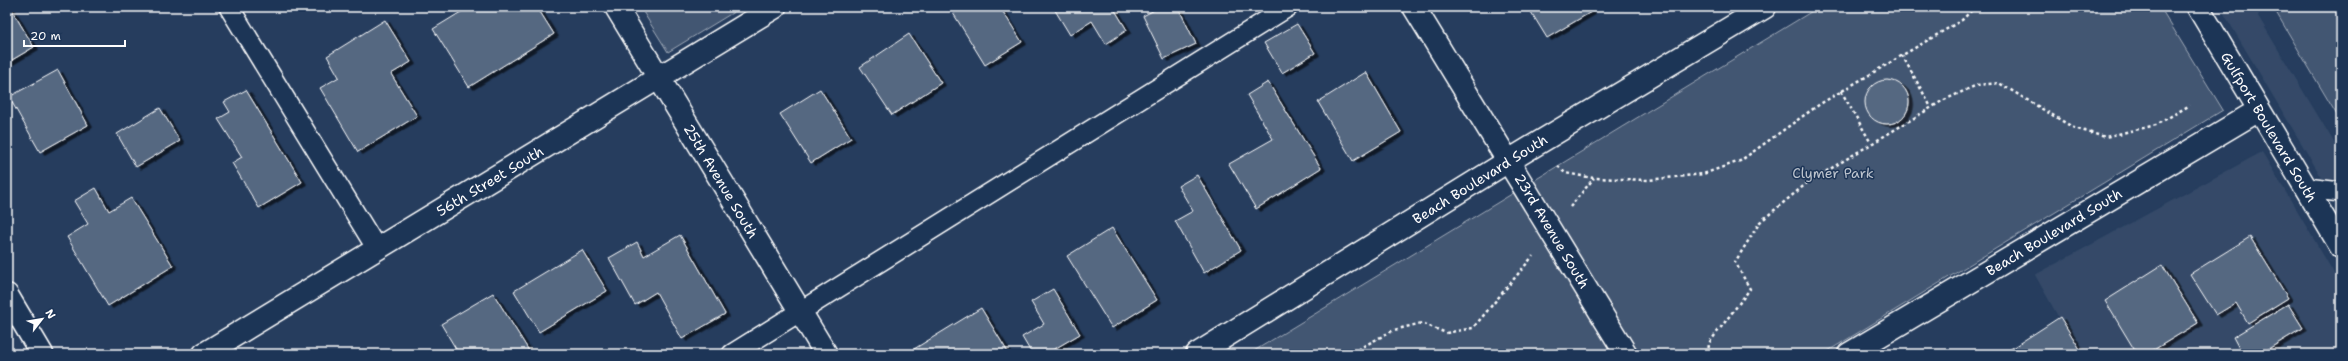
<svg xmlns="http://www.w3.org/2000/svg" width="2348" height="361" viewBox="0 0 2348 361" font-family="'Shantell Sans',sans-serif">
  <style>
    .built { fill: #344a68 }
    .green { fill: #425672; stroke: #a0aab8 }
    .building { fill: #556781; stroke: #fff; filter: url(#shadow) }
    .lines { fill: none; stroke-linecap: round; stroke-linejoin: round }
    .lane-casing { stroke: #fff; stroke-width: 22 }
    .street-casing { stroke: #fff; stroke-width: 25 }
    .secondary-casing { stroke: #fff; stroke-width: 25 }
    .path { stroke: #fff; stroke-width: 2.5; stroke-dasharray: 3 3; stroke-linecap: butt }
    .lane { stroke: #1d3557; stroke-width: 19 }
    .street { stroke: #1d3557; stroke-width: 22 }
    .secondary { stroke: #1d3557; stroke-width: 22 }
    .labels { text-anchor: middle; dominant-baseline: central; stroke-width: 3; stroke-linejoin: round; paint-order: stroke }
    .street-label { font-size: 14px; fill: #fff; stroke: #1d3557 }
    .park-label { font-size: 14px; fill: #bdc4ce; stroke: #1d3557 }
  </style>
  <defs>
    <filter id="shadow"><feDropShadow dx="4.5" dy="2.5" stdDeviation="0" flood-color="#0009"/></filter>
  </defs>
  <rect width="100%" height="100%" fill="#263d5e"/>
  <filter id="ink" filterUnits="userSpaceOnUse"><feTurbulence type="fractalNoise" baseFrequency=".025" numOctaves="2"/><feDisplacementMap in="SourceGraphic" scale="8" xChannelSelector="R" yChannelSelector="G"/><feConvolveMatrix kernelMatrix="1 2 1 2 8 2 1 2 1" color-interpolation-filters="sRGB"/></filter>
  <g filter="url(#ink)">
    <path class="built" d="M2220,7H2261L2258,16L2341,154V210Z
      M2262,152L2341,285V354H2079L2035,275Z"/>
    <path class="green" d="M640,7H742L668,52Z
      M1819,7H2160L2223,110L1823,354H1249Z
      M2273,7H2341V122Z"/>
    <path class="building" d="M7,7H10L34,47L7,63Z
      M469,7H537L554,34L469,87L433,29Z
      M963,7H1000L1022,42L985,65L953,13Z
      M1053,7H1113L1127,30L1106,44L1092,21L1070,35Z
      M1160,7H1178L1196,44L1164,59L1143,16Z
      M1528,7H1588L1591,12L1547,38Z
      M385,20L411,62L391,74L417,116L358,152L320,88L339,77L327,56Z
      M1297,24L1315,53L1282,73L1264,43Z
      M909,34L941,83L892,115L860,67Z
      M58,70L88,125L40,152L9,97Z
      M1366,72L1401,132L1353,161L1318,102Z
      M1865 102a22 22 0 1 1 44 0a22 22 0 1 1-44 0Z
      M1268,82L1321,168L1256,209L1229,164L1273,139L1247,95Z
      M820,89L851,138L811,163L780,114Z
      M246,90L302,182L259,208L232,163L242,157L218,119L230,112L224,102Z
      M160,108L180,141L136,167L117,134Z
      M1197,175L1241,250L1204,273L1175,221L1193,211L1178,186Z
      M96,188L109,211L131,198L173,266L108,306L67,237L88,224L74,201Z
      M1112,228L1157,300L1112,328L1067,256Z
      M680,235L725,314L682,339L656,292L635,305L609,258L637,242L644,256Z
      M2250,237L2288,298L2248,323L2236,303L2216,315L2190,274Z
      M582,250L607,291L539,332L514,291Z
      M2162,265L2198,323L2147,354H2137L2105,301Z
      M1053,289L1080,334L1046,354H1032L1022,337L1044,324L1031,302Z
      M493,293L531,354H459L441,324Z
      M2288,304L2303,328L2260,354H2242L2233,337Z
      M981,308L1009,354H917L914,349Z
      M2060,317L2083,354H2011L2009,350Z"/>
    <g class="lines">
      <defs>
        <path id="lane" d="M229,7L377,249
          M2306,188L2341,192
          M732,354L1288,7"/>
        <path id="street" d="M616,7L826,354
          M1414,7L1626,354
          M7,295L42,354
          M204,354L775,7"/>
        <path id="secondary" d="M2198,7L2341,247
          M1197,354L1510,160L1765,7
          M1849,354L2259,110"/>
      </defs>
      <use href="#lane" class="lane-casing"/>
      <use href="#street" class="street-casing"/>
      <use href="#secondary" class="secondary-casing"/>
      <path class="path" d="M1902,55L1931,107
        M1841,91L1871,143
        M1558,166L1565,173L1594,178L1648,180L1703,174L1740,161L1820,104L1962,20L1975,7
        M1570,207L1594,178
        M1354,354L1360,348L1394,330L1422,323L1446,333L1473,328L1533,256
        M1708,354L1709,343L1750,289L1735,262L1760,222L1807,183L1942,101L1977,85L1999,83L2074,128L2105,137L2156,125L2190,105"/>
      <use href="#lane" class="lane"/>
      <use href="#street" class="street"/>
      <use href="#secondary" class="secondary"/>
    </g>
  </g>
  <g class="labels">
    <g class="street-label">
      <text transform="translate(2269 127) rotate(59)">Gulfport Boulevard South</text>
      <text transform="translate(1480 179) rotate(-32)">Beach Boulevard South</text>
      <text transform="translate(490 181) rotate(-31)">56th Street South</text>
      <text transform="translate(721 181) rotate(59)">25th Avenue South</text>
      <text transform="translate(1552 231) rotate(59)">23rd Avenue South</text>
      <text transform="translate(2054 232) rotate(-31)">Beach Boulevard South</text>
    </g>
    <g class="park-label">
      <text x="1833" y="173">Clymer Park</text>
    </g>
  </g>
  <rect width="2348" height="361" fill="none" stroke="#1d3557" stroke-width="24"/>
  <rect x="12" y="12" width="2324" height="337" fill="none" stroke="#fff" stroke-width="1.5" filter="url(#ink)"/>
  <g transform="translate(42 319) rotate(59)" stroke="#1d3557" stroke-width="3" paint-order="stroke">
  <path d="M0-3L7 15L0 10L-7 15Z" fill="#ffffff"/>
  <text y="-6" font-size="11" font-weight="bold" text-anchor="middle" fill="#ffffff">N</text>
  </g>
  <path d="M24 40v6h101v-6" fill="none" stroke="#ffffff" stroke-width="2"/>
  <text x="30" y="40" font-size="12" fill="#ffffff" stroke="#1d3557" stroke-width="3" paint-order="stroke">20 m</text>
</svg>
